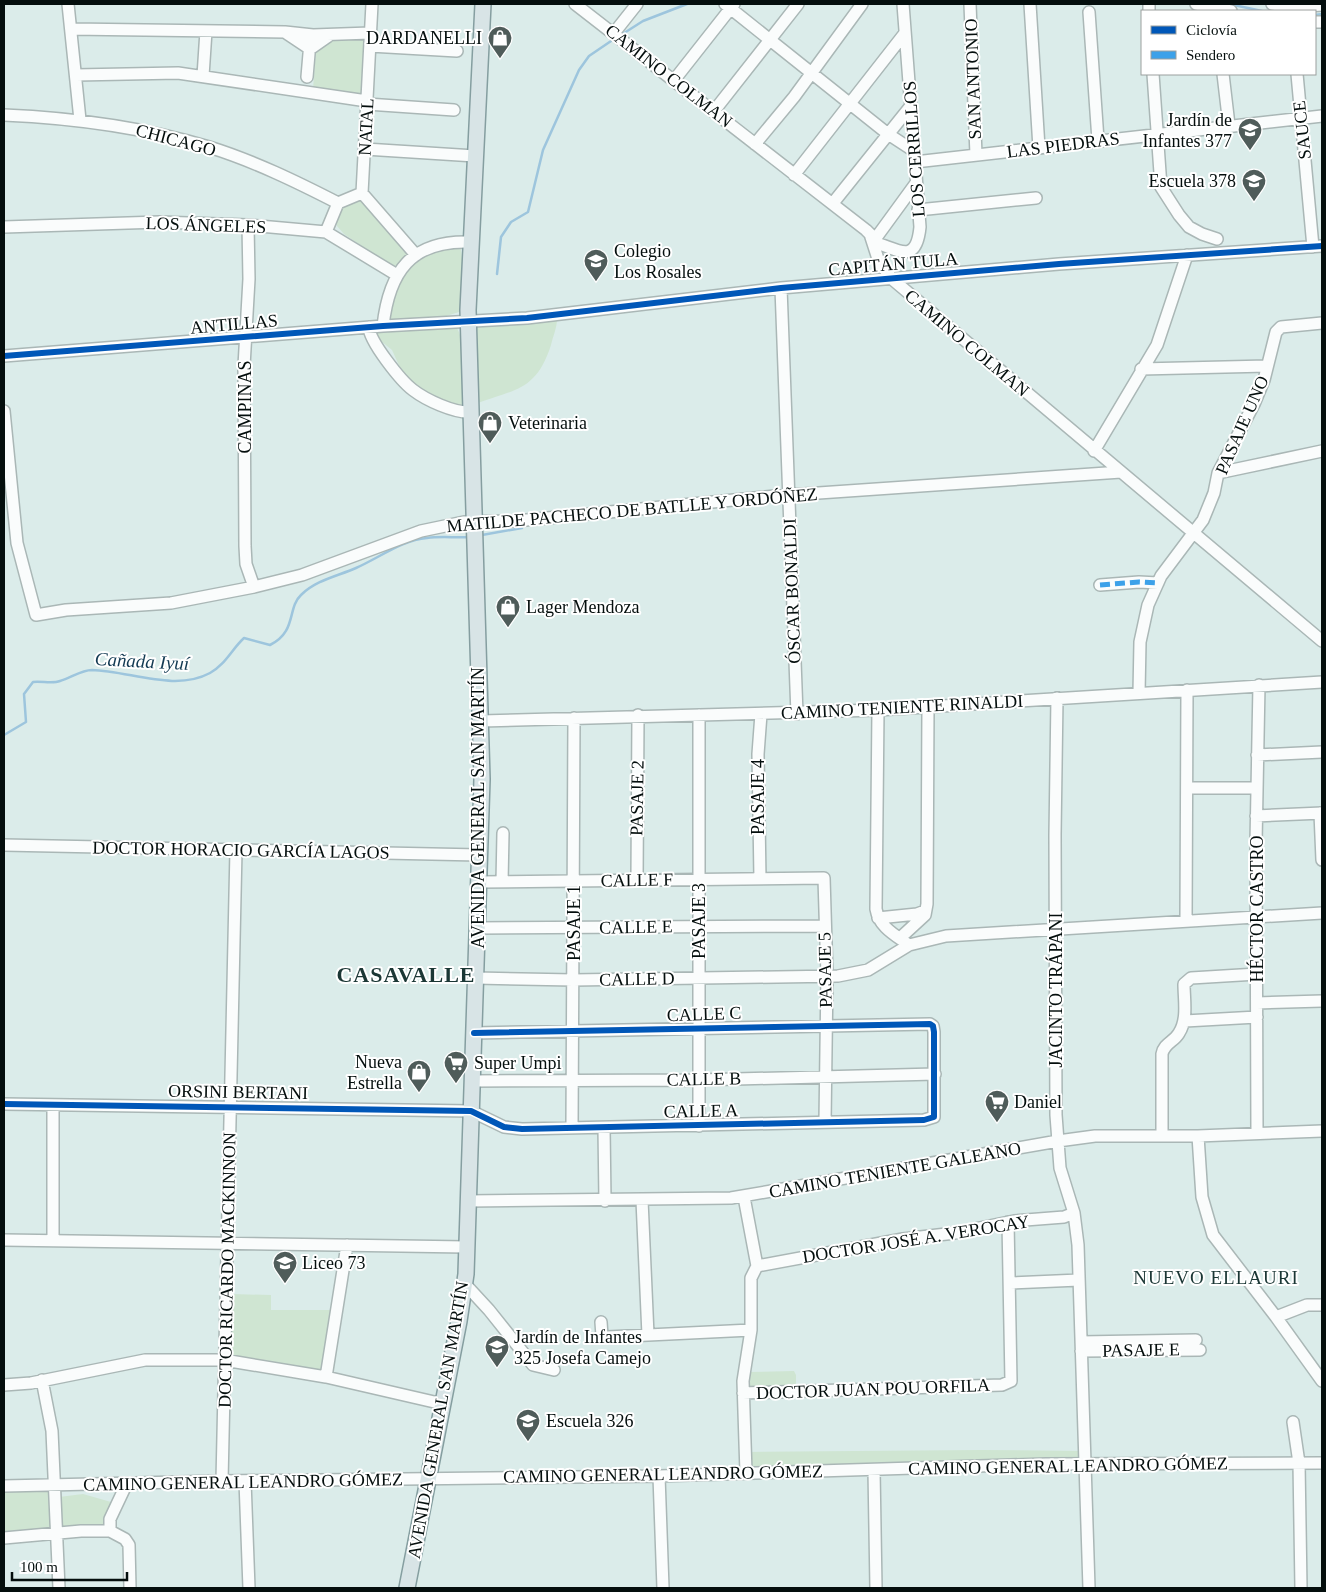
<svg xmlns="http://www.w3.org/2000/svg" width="1326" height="1592" viewBox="0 0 1326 1592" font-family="'Times New Roman',serif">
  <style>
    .green { fill: #cfe5d2 }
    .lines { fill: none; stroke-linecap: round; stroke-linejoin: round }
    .stream { stroke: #9dc5dd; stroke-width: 2.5 }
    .minor-casing { stroke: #aab7b6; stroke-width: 14 }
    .major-casing { stroke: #859ea0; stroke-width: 18 }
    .minor { stroke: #fafcfc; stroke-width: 11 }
    .major { stroke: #d8e4e6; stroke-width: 15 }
    .quiet { stroke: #3ca1e9; stroke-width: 5; stroke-dasharray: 10 5; stroke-linecap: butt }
    .cycleway-casing { stroke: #fff; stroke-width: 9 }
    .cycleway { stroke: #0057b8; stroke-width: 6 }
    .labels { text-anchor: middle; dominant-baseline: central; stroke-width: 4; stroke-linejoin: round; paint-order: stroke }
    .poi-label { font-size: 18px; fill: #040e0d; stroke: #fff; text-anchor: start }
    .street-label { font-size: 18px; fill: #040e0d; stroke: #fff }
    .water-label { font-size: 19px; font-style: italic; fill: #133a53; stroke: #fff }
    .neighbourhood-label { font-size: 19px; letter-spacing: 1px; fill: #1b3735; stroke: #fff }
    .district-label { font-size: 22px; font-weight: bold; letter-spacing: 1px; fill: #1b3735; stroke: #fff }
  </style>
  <rect width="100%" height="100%" fill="#dbecea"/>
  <path class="green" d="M317,38H365L362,96L313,89Z
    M356,200L364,201L408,250L406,258L398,266L390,265L344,234L337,226C336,212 343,205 356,200Z
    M460,247C464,255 463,304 459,312L443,317L391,321L389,319C389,293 408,255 436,249C444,247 452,248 460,247Z
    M557,319C557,328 553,336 551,345C536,392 514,389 475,404L473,331L476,327Z
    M456,327C467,340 464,389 465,407L463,409L413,387L402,372L392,350L376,337L373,331Z
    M231,1294L271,1295V1310H334L323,1367L318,1370L229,1356Z
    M794,1371L796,1375V1389H747L748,1372Z
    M981,1450L1085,1451V1464L746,1473L745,1452Z
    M50,1490L52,1531L4,1533V1492Z
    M83,1494L111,1502L102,1528L62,1526L59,1497Z"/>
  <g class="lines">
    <path class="stream" d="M1229,4L1262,11
      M1315,15L1322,14
      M621,35L643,21L687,4
      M497,274L501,237L511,222L528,212L543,150L579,70L589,56L614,39
      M482,535L522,528
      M4,735L26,722L24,694L33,682C42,681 53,684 60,681C71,678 81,670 92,670C130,671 175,692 210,673C225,665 232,649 244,638L270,645C297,632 287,608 301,595C316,580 338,576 356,568C379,558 402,540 427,538C441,536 456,538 470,537"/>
    <defs>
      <path id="minor" d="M68,4L80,120
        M575,4L866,230L870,234L879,262L892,279L1322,641
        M725,4L888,134L914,151
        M903,4L920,227C916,267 897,248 873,242L916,183
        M970,4L976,155
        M1030,4L1039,148
        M1196,4L1231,11
        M1272,4L1292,7L1322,5
        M1149,11V4
        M1089,12L1098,140
        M1315,22H1322
        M71,29L285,32L313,35L370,33
        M286,33L310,49L330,35
        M614,33L637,4
        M370,46L457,51
        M1153,74L1161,187L1179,215L1189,227L1202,234L1217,239
        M1223,74L1229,125
        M1297,74L1313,247
        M76,75L178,73L367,101
        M203,76L206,31
        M307,77L310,42
        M675,79L734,4
        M367,104L454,110
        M714,111L798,4
        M4,115C74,118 142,127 209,147C254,161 297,182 338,203
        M755,144L794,97L862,4
        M365,149L475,156
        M915,162L1322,116
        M794,175L905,33
        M362,193L416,255
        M833,203L910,107
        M918,210L1036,198
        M248,225L249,279L244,366L245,546L246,564L254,587
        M4,227L159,222L248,225L326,232L397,275
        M326,232L338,203L362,193L372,4
        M781,288L797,714
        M383,326C389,272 411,240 470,242
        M369,327C369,341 401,381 413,390C426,400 454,413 470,412
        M4,356L383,326L527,318L781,288L1059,264L1322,246
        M1141,369L1267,366
        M4,411L17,543L36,615L66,610L171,603L254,587L302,575L421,531L464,522L516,521L775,496L1121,472
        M1094,451L1157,345L1187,255
        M1218,473L1322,451
        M1100,585L1139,582L1158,583
        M1139,693L1140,642L1148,605L1161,576L1203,520L1214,493L1218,473L1254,404L1264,380L1276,332L1281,327L1322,323
        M1057,698L1055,835L1056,1115L1060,1168L1074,1213L1078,1245L1089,1588
        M878,710L876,909C879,927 895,935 909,945
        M481,721L878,710L1322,682
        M1257,755L1322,752
        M1187,788H1257
        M1320,813L1322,860
        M1256,816L1322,813
        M4,845L479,855
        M760,879L758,754L761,714
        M637,880L638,715
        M479,882L824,878L827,976L825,1122
        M502,882L503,833
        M878,918L917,914L925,911
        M1186,921L1187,690
        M478,928L824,926
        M900,938L925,915L927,904L928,707
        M476,978L573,980L838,976L868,970L909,945L946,936L1322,913
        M1257,1003L1322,1001
        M1185,1021L1257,1017
        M472,1081L698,1080L935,1074
        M4,1104L471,1111L504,1127L522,1129L924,1120L934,1117V1032L933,1026L930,1024L474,1033
        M699,1126V715
        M572,1128L574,718
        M604,1128L605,1201
        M1257,1132L1256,843L1259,685
        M1162,1135V1054C1164,1043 1174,1042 1179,1033C1188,1019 1184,1000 1184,984L1191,978L1257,974
        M1198,1136L1202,1197L1213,1235L1276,1317L1322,1381
        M744,1197L757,1266L751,1278V1330L743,1381L746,1473
        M642,1200L648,1335
        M468,1201L731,1198L1058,1141L1095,1136H1198L1322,1131
        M4,1240L466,1247
        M53,1240V1105
        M757,1266L903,1239L955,1233L1014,1221L1064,1217L1074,1213
        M1010,1283L1079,1280
        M465,1284L489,1310L533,1365L554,1370
        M1276,1317L1307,1305H1322
        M601,1322L602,1336L607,1337L751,1330
        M1081,1342L1196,1340
        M1081,1351L1200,1350
        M326,1377L347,1245
        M42,1380L52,1431L59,1588
        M4,1385L31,1383L145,1360H224L326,1377L443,1404
        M743,1393L1002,1385L1011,1381L1008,1222
        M1293,1422L1299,1463L1301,1588
        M874,1470L876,1588
        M659,1476L663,1588
        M222,1481L236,850
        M245,1481L249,1588
        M4,1486L222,1481L659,1476L1046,1464L1322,1463
        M110,1531V1519L127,1483
        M4,1538L81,1531H110L125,1539L129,1545L130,1588"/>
      <path id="major" d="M407,1588L459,1321L466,1274L482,779L468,310L483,4"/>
    </defs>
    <use href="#minor" class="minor-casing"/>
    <use href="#major" class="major-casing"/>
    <use href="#minor" class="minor"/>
    <use href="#major" class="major"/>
    <path class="quiet" d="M1100,585L1139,582L1158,583"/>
    <defs>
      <path id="cycleway" d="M4,356L383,326L527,318L781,288L1059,264L1322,246
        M4,1104L471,1111L504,1127L522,1129L924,1120L934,1117V1032L933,1026L930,1024L474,1033"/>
    </defs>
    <use href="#cycleway" class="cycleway-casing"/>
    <use href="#cycleway" class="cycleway"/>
  </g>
  <defs>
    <symbol id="shop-pin" viewBox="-11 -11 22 30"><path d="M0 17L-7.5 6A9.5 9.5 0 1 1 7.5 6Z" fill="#4f5c5a" stroke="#fff"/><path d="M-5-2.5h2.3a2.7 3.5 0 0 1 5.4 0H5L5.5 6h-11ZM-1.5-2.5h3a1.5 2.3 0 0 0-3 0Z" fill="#fff"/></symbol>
    <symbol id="school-pin" viewBox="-11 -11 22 30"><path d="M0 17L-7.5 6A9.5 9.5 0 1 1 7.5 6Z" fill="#4f5c5a" stroke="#fff"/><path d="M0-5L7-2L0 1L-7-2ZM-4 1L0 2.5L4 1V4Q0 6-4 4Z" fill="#fff"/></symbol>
    <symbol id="supermarket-pin" viewBox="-11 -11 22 30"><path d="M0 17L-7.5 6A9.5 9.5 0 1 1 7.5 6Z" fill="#4f5c5a" stroke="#fff"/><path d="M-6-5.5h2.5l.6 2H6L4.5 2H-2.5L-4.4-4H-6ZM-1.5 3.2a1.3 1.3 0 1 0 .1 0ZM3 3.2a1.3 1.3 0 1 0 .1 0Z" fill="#fff"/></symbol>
  </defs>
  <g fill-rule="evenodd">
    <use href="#shop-pin" x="486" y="24" width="28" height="38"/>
    <use href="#school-pin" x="1236" y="116" width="28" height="38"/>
    <use href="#school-pin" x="1240" y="167" width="28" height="38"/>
    <use href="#school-pin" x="582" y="247" width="28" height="38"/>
    <use href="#shop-pin" x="476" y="409" width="28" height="38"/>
    <use href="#shop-pin" x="494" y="593" width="28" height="38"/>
    <use href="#supermarket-pin" x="442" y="1049" width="28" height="38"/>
    <use href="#shop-pin" x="405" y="1058" width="28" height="38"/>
    <use href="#supermarket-pin" x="983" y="1088" width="28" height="38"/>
    <use href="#school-pin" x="271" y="1249" width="28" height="38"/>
    <use href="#school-pin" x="483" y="1333" width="28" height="38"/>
    <use href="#school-pin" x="514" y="1407" width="28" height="38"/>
  </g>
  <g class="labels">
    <g class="poi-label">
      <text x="482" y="38" text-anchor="end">DARDANELLI</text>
      <text x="1232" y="120" text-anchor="end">Jardín de<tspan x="1232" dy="21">Infantes 377</tspan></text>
      <text x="1236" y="181" text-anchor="end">Escuela 378</text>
      <text x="614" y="251">Colegio<tspan x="614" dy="21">Los Rosales</tspan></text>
      <text x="508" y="423">Veterinaria</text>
      <text x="526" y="607">Lager Mendoza</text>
      <text x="402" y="1062" text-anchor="end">Nueva<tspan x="402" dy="21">Estrella</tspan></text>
      <text x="474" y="1063">Super Umpi</text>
      <text x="1014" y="1102">Daniel</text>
      <text x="302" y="1263">Liceo 73</text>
      <text x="514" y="1337">Jardín de Infantes<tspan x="514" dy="21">325 Josefa Camejo</tspan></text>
      <text x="546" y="1421">Escuela 326</text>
    </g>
    <g class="street-label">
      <text transform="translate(669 76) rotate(38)">CAMINO COLMAN</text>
      <text transform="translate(973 79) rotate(-92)">SAN ANTONIO</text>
      <text transform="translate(366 127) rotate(-87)">NATAL</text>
      <text transform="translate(1302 130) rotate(-96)">SAUCE</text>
      <text transform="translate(176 140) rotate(15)">CHICAGO</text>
      <text transform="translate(1063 145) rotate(-7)">LAS PIEDRAS</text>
      <text transform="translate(914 149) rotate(-94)">LOS CERRILLOS</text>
      <text transform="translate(206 225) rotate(2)">LOS ÁNGELES</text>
      <text transform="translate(893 264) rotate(-5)">CAPITÁN TULA</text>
      <text transform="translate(234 324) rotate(-5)">ANTILLAS</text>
      <text transform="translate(967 343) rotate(40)">CAMINO COLMAN</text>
      <text transform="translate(245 407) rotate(-90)">CAMPINAS</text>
      <text transform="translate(1242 425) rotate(-66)">PASAJE UNO</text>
      <text transform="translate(632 510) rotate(-5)">MATILDE PACHECO DE BATLLE Y ORDÓÑEZ</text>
      <text transform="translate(792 591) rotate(-92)">ÓSCAR BONALDI</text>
      <text transform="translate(902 707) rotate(-3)">CAMINO TENIENTE RINALDI</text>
      <text transform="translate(758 797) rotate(-90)">PASAJE 4</text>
      <text transform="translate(637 798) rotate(-89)">PASAJE 2</text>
      <text transform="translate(478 808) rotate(-90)">AVENIDA GENERAL SAN MARTÍN</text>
      <text transform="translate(241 850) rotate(1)">DOCTOR HORACIO GARCÍA LAGOS</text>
      <text transform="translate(637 880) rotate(-1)">CALLE F</text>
      <text transform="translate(1257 909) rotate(-90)">HÉCTOR CASTRO</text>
      <text transform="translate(699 921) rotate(-90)">PASAJE 3</text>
      <text transform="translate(574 923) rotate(-90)">PASAJE 1</text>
      <text transform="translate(636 927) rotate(-1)">CALLE E</text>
      <text transform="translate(825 970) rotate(-91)">PASAJE 5</text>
      <text transform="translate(637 979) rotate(-1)">CALLE D</text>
      <text transform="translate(1056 990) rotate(-90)">JACINTO TRÁPANI</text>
      <text transform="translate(704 1014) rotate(-2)">CALLE C</text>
      <text transform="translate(704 1079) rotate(-1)">CALLE B</text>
      <text transform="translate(238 1092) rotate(1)">ORSINI BERTANI</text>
      <text transform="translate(701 1111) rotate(-1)">CALLE A</text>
      <text transform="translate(895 1170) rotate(-10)">CAMINO TENIENTE GALEANO</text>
      <text transform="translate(916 1239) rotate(-9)">DOCTOR JOSÉ A. VEROCAY</text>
      <text transform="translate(227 1270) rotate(-89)">DOCTOR RICARDO MACKINNON</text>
      <text transform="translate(1141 1350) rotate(-1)">PASAJE E</text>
      <text transform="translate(873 1389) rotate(-2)">DOCTOR JUAN POU ORFILA</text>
      <text transform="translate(438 1420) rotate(-80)">AVENIDA GENERAL SAN MARTÍN</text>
      <text transform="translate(1068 1466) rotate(-1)">CAMINO GENERAL LEANDRO GÓMEZ</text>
      <text transform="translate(663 1474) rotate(-1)">CAMINO GENERAL LEANDRO GÓMEZ</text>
      <text transform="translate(243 1482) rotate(-1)">CAMINO GENERAL LEANDRO GÓMEZ</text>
    </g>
    <g class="water-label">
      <text transform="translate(142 661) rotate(3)">Cañada Iyuí</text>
    </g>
    <g class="neighbourhood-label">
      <text x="1216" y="1277">NUEVO ELLAURI</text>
    </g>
    <g class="district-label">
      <text x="406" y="974">CASAVALLE</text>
    </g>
  </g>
  <rect width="1326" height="1592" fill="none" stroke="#040e0d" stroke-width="10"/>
  <rect x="1141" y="10" width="175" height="65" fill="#ffffff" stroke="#9b9f9e"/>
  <rect x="1151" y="26" width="25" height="8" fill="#0057b8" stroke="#9b9f9e"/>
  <text x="1186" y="35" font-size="15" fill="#040e0d">Ciclovía</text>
  <rect x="1151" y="51" width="25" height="8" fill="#3ca1e9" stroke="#9b9f9e"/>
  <text x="1186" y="60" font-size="15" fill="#040e0d">Sendero</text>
  <path d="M12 1572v8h115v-8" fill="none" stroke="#040e0d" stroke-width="2.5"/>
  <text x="20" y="1572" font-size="15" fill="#040e0d" stroke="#ffffff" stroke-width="4" paint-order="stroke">100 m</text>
</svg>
